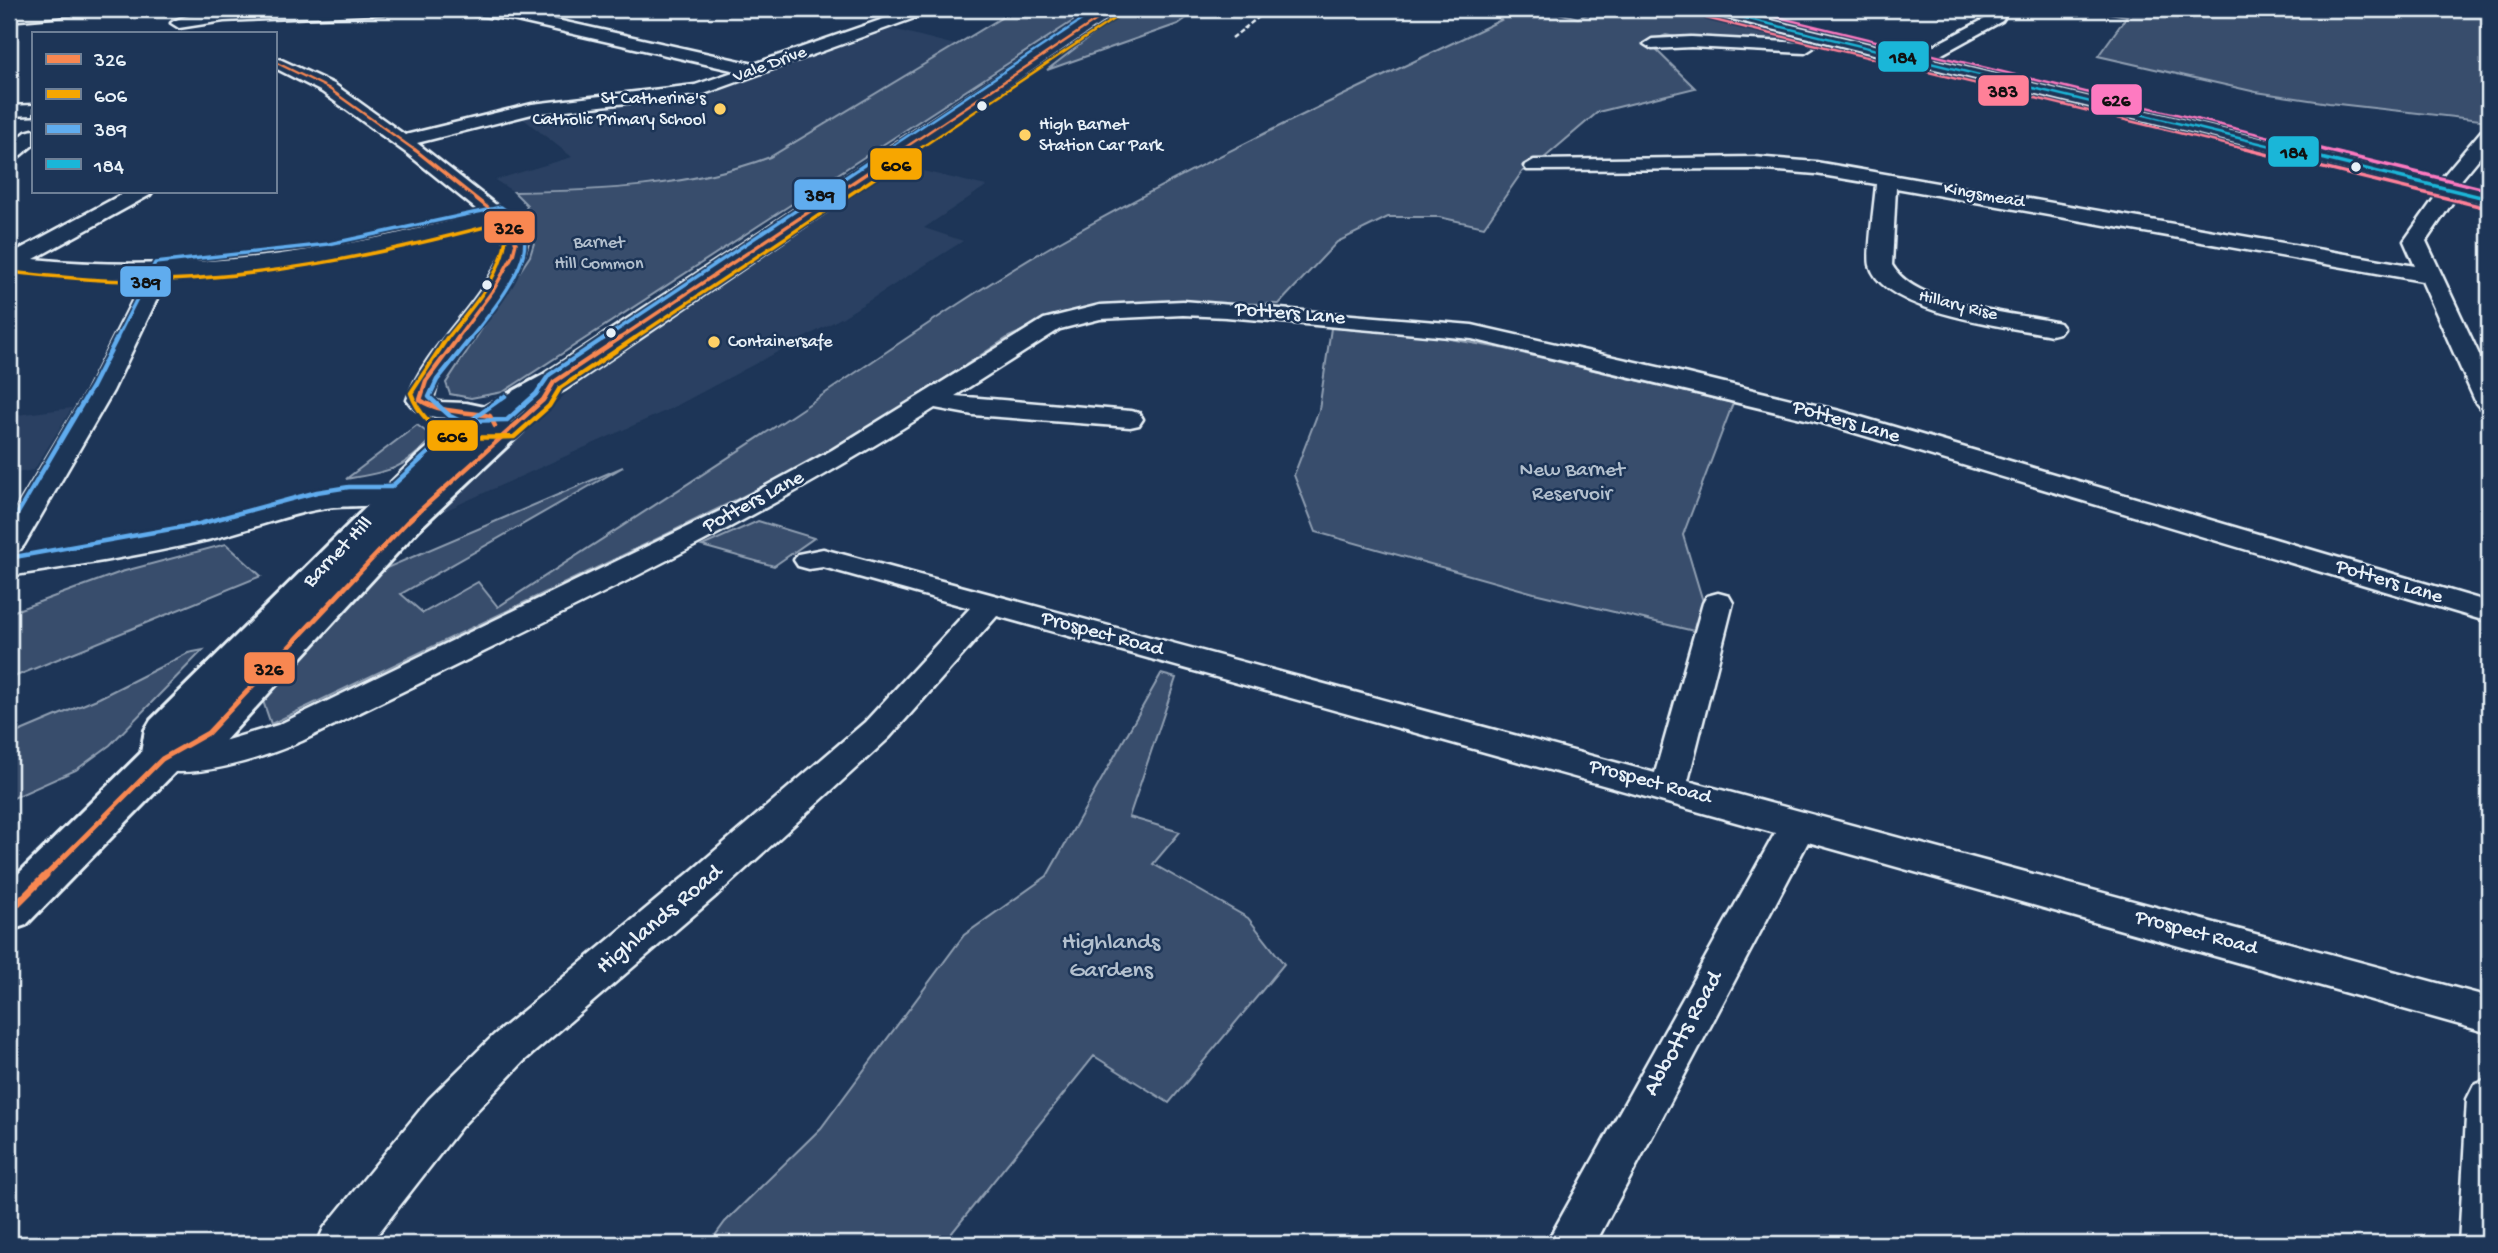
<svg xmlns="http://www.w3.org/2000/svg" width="2498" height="1253" viewBox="0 0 2498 1253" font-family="'Gochi Hand',sans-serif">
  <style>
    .built { fill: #2a4162 }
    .green { fill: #374d6c; stroke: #909fb2; stroke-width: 2 }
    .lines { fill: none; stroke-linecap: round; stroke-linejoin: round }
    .minor-casing { stroke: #e8f1f8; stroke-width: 5 }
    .major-casing { stroke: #e8f1f8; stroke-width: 6 }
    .minor { fill: #1d3557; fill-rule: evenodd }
    .major { fill: #1d3557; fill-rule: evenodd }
    .rail { stroke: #e8f1f8; stroke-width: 2.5; stroke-dasharray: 5 2.5; stroke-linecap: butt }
    .bus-1-far4-casing { stroke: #1d3557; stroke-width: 5 }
    .bus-1-far3-casing { stroke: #1d3557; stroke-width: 7 }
    .bus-1-far2-casing { stroke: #1d3557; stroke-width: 9 }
    .bus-1-far1-casing { stroke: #1d3557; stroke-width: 10 }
    .bus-1-casing { stroke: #1d3557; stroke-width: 12 }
    .bus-2-far2-casing { stroke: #1d3557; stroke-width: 5 }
    .bus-2-far1-casing { stroke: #1d3557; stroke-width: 7 }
    .bus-2-casing { stroke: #1d3557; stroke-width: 9 }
    .bus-3-far2-casing { stroke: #1d3557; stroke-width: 5 }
    .bus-3-far1-casing { stroke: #1d3557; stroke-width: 7 }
    .bus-3-casing { stroke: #1d3557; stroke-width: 9 }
    .bus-4-far1-casing { stroke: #1d3557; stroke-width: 5 }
    .bus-4-casing { stroke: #1d3557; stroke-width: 7 }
    .bus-5-far1-casing { stroke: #1d3557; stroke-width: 5 }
    .bus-5-casing { stroke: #1d3557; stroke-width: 7 }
    .bus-6-far1-casing { stroke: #1d3557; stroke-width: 5 }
    .bus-6-casing { stroke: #1d3557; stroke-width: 7 }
    .bus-1-far4 { stroke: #f88751; stroke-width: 2.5 }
    .bus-1-far3 { stroke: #f88751; stroke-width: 3.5 }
    .bus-1-far2 { stroke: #f88751; stroke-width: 4.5 }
    .bus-1-far1 { stroke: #f88751; stroke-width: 5 }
    .bus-1 { stroke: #f88751; stroke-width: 7 }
    .bus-2-far2 { stroke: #f7a600; stroke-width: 2.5 }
    .bus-2-far1 { stroke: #f7a600; stroke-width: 3.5 }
    .bus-2 { stroke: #f7a600; stroke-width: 4.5 }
    .bus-3-far2 { stroke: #60acee; stroke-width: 2.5 }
    .bus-3-far1 { stroke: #60acee; stroke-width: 3.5 }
    .bus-3 { stroke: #60acee; stroke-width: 4.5 }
    .bus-4-far1 { stroke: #1ab6d8; stroke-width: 2.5 }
    .bus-4 { stroke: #1ab6d8; stroke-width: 3.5 }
    .bus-5-far1 { stroke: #ff8098; stroke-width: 2.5 }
    .bus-5 { stroke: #ff8098; stroke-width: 3.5 }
    .bus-6-far1 { stroke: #fe7ac1; stroke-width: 2.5 }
    .bus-6 { stroke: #fe7ac1; stroke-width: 3.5 }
    .bus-dot { fill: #e8f1f8; stroke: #1d3557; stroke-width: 2.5 }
    .poi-dot { fill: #ffd166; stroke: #1d3557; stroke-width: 2.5 }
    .labels { text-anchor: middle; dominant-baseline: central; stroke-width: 5; stroke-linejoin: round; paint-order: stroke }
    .far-street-label { font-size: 18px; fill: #e8f1f8; stroke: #1d3557 }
    .far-poi-label { font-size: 18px; fill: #e8f1f8; stroke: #1d3557; text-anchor: start }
    .far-park-label { font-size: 18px; fill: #b3c0ce; stroke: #1d3557 }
    .street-label { font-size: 21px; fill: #e8f1f8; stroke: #1d3557 }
    .park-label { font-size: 21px; fill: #b3c0ce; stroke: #1d3557 }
    .near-street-label { font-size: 24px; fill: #e8f1f8; stroke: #1d3557 }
    .near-park-label { font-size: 24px; fill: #b3c0ce; stroke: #1d3557 }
    .line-badge { stroke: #1d3557; stroke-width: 2.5 }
    .pale-badge-label { font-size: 19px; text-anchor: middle; font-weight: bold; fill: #111 }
  </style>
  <rect width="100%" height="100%" fill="#1d3557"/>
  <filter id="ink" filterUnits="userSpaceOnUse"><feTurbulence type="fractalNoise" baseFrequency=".0143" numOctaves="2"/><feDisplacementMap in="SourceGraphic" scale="14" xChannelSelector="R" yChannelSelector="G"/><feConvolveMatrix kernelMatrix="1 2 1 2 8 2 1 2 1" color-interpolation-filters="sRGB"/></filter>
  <g filter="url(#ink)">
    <path class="built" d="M889,28L955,45L770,157L684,180L572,191L514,192L495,180L572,157L521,117L703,94Z
      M896,162L914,169L986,186L924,228L963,241L843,317L674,407L433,516L595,367Z
      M72,408L34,470L9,474V416Z"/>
    <path class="green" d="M1016,9H1073V21L503,392L471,398L450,394L446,383L530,256L534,243L524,215L527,205L514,192C600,191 689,187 770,157Z
      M1126,9H1199L1178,24L1047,70Z
      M1489,9H1543L1578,18L1600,9H1686L1831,44L1826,47L1690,40L1666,35L1648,42L1695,88L1598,112L1543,159L1522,172L1484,227L1439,217H1388L1337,242L1279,304L1174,303L1038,324L1009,337L830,453L665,535L271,724L263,701L384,569L623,467L401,594L423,613L478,582L498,607C605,536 715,468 821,396C900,343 974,291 1057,243C1201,161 1352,91 1501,20Z
      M2085,9H2489V121L2329,103L2256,92L2098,56L2127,16Z
      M1331,328L1428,335L1505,349L1733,403L1683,535L1704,605L1694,631L1534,593L1316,532L1294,475L1319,410Z
      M417,425L429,434V441C403,471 384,472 346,479Z
      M758,521L814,538L774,566L702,546Z
      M226,544L261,576L9,679V613L121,572Z
      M203,650L110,745L76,770L9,800V736L99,698L188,653Z
      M1161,674L1176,678L1129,817L1180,832L1153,864L1248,918L1284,964L1169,1103L1094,1056L943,1244H709L725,1222L821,1128L964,935L1047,876Z"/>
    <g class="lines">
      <defs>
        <path id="minor" d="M37,9H91L83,14L9,21V11Z
          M284,9H394L386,14L224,21L179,28L171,23C184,10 263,10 284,9Z
          M460,9L512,10L754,64L912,9H934L931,12L704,94L532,114L417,143L515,220L527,243L524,255L505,289L438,381L433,399L439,402L466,403L499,410L508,426L504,432L495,434L486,432L480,421L473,420C449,415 423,424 407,400C423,353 466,318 491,275C496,266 503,256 505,246C505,238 500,228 493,223C387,252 277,275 167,278L113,391L24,545L19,551L9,554V521L87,391L144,278L85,277L9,270V255L128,191H153L150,195L34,259C185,274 335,253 481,213L409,155L322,92L275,68V57L334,84L405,135L532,104L695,85L736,71L512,20L468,14Z
          M1700,9H1726L1916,55L1996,13L2002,15L2004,18L2002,21L1933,59L2439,181L2482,130L2489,128V146L2457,185L2489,193V205L2456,197L2426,241L2489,376V411L2480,408L2476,403L2422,281L1896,188L1892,265C1917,308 2015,312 2059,323L2063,328L2059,333L2051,335C2010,327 1882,313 1870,265C1867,253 1875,201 1876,184L1816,174L1754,169L1527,170L1524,166L1534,160L1754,157L1816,162L2415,266L2404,241L2438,193L1703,12Z
          M1691,37L1805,43L1813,48L1805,53L1691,47L1652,49L1644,44L1652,39Z
          M33,105V115L9,116V106Z
          M33,130V145L16,159L9,161V146L26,132Z
          M1183,301L1472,325L1671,370L1840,411L2489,602V622L1822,423L1472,339L1226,317L1183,315L1100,319L1060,329L955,396L1130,411L1139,413L1143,419L1139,425L1130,427L973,415L935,408C734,536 515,635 302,741C261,759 193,781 150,768L145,759L150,750L227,740L278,725L722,510L832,450L1044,319L1100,305Z
          M419,483L429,485L433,491C420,510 351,504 326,508C284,515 244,532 203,541C139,556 73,566 9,576V558L199,525L318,493L350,488H403Z
          M823,549L1655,773L1703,603L1707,596L1718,593L1729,596L1733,603L1688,781L2489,997V1033L1808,842L1595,1244H1546L1775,833L997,616L889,738L717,895L524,1061L461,1127L370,1244H317L324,1228L429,1099L494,1035L689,873L865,722L970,608L823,567L809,569L798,566L794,560L798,554Z
          M2489,1079V1244H2459L2467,1099L2474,1085Z"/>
        <path id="major" d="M1101,9H1122L565,389L503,422L518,424L523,431L419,529L223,743L177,770L26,925L9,931V883L141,753L145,730L151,720L418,456L477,411L543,375Z"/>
      </defs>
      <use href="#minor" class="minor-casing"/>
      <use href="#major" class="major-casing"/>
      <use href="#minor" class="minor"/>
      <use href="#major" class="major"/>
      <path class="rail" d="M1232,38L1269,9"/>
      <defs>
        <path id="bus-1-far4" d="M275,62L328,88L416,151
          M900,151L1113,9"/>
        <path id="bus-1-far3" d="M414,149L508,224L516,243L513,255L494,289L456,340
          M617,340L903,149"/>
        <path id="bus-1-far2" d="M458,338L426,381L420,400C440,413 466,411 490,416L495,426
          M354,578L407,522L543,400L554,382L620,338"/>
        <path id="bus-1-far1" d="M44,877L162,759L208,733L356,576"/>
        <path id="bus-1" d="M9,912L46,875"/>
        <path id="bus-2-far2" d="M916,151L1118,16"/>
        <path id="bus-2-far1" d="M9,272C50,276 91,281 132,281C257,280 379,255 500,223
          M446,340C470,309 502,277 506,237L493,222
          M632,340L918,149"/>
        <path id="bus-2" d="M447,338L411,393C429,443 470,438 514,437L549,406L560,388L635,338"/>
        <path id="bus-3-far2" d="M885,151L1098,9"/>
        <path id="bus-3-far1" d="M116,340L155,263L329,244L501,207C511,214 522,223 524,236C531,266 487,318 469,340
          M602,340L888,149"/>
        <path id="bus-3" d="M471,338L437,380L429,397L450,416L460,421L507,420L536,394L549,375L604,338
          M9,528L92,387L117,338
          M9,558L199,524L317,492L349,487H391L439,443L505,396"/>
        <path id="bus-4-far1" d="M1708,9L2292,151"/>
        <path id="bus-4" d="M2284,149L2489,199"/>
        <path id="bus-5-far1" d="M1706,18L2253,151"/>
        <path id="bus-5" d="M2245,149L2487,208"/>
        <path id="bus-6-far1" d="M1744,9L2328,151"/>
        <path id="bus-6" d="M2321,149L2489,190"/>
      </defs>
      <use href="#bus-1-far4" class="bus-1-far4-casing"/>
      <use href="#bus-1-far3" class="bus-1-far3-casing"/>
      <use href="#bus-1-far2" class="bus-1-far2-casing"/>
      <use href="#bus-1-far1" class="bus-1-far1-casing"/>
      <use href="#bus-1" class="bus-1-casing"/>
      <use href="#bus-2-far2" class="bus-2-far2-casing"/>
      <use href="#bus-2-far1" class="bus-2-far1-casing"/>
      <use href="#bus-2" class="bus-2-casing"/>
      <use href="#bus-3-far2" class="bus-3-far2-casing"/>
      <use href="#bus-3-far1" class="bus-3-far1-casing"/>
      <use href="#bus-3" class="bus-3-casing"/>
      <use href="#bus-4-far1" class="bus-4-far1-casing"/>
      <use href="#bus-4" class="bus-4-casing"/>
      <use href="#bus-5-far1" class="bus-5-far1-casing"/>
      <use href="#bus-5" class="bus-5-casing"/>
      <use href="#bus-6-far1" class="bus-6-far1-casing"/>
      <use href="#bus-6" class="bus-6-casing"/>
      <use href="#bus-1-far4" class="bus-1-far4"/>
      <use href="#bus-1-far3" class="bus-1-far3"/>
      <use href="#bus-1-far2" class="bus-1-far2"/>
      <use href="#bus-1-far1" class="bus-1-far1"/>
      <use href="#bus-1" class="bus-1"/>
      <use href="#bus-2-far2" class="bus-2-far2"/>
      <use href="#bus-2-far1" class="bus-2-far1"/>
      <use href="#bus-2" class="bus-2"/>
      <use href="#bus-3-far2" class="bus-3-far2"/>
      <use href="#bus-3-far1" class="bus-3-far1"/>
      <use href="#bus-3" class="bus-3"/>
      <use href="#bus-4-far1" class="bus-4-far1"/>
      <use href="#bus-4" class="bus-4"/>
      <use href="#bus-5-far1" class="bus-5-far1"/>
      <use href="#bus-5" class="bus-5"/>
      <use href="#bus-6-far1" class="bus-6-far1"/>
      <use href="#bus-6" class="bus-6"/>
    </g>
  </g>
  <g class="bus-dot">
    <circle cx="982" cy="106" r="6"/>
    <circle cx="2356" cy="167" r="6"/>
    <circle cx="487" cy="285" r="6"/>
    <circle cx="611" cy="333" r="6"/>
  </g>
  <g class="poi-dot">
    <circle cx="720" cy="109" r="7"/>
    <circle cx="1025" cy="135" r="7"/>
    <circle cx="714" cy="342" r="7"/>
  </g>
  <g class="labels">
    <g class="far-street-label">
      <text transform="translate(770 65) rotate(-20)">Vale Drive</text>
      <text transform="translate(1984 196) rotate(10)">Kingsmead</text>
      <text transform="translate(1958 306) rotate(14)">Hillary Rise</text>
    </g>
    <g class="far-poi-label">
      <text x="706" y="99" text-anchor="end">St Catherine's<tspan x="706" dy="21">Catholic Primary School</tspan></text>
      <text x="1039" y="125">High Barnet<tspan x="1039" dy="21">Station Car Park</tspan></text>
      <text x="728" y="342">Containersafe</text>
    </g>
    <g class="far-park-label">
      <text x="599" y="243">Barnet<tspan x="599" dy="21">Hill Common</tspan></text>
    </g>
    <g class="street-label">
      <text transform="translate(1290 315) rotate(5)">Potters Lane</text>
      <text transform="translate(1846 423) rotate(16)">Potters Lane</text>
      <text transform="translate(754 503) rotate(-28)">Potters Lane</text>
      <text transform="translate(339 553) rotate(-46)">Barnet Hill</text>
      <text transform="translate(2389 583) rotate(17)">Potters Lane</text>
      <text transform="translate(1102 635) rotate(15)">Prospect Road</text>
      <text transform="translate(1650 783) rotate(15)">Prospect Road</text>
      <text transform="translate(2196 934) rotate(15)">Prospect Road</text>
    </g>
    <g class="park-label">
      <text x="1572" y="471">New Barnet<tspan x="1572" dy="24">Reservoir</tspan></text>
    </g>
    <g class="near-street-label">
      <text transform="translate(660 920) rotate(-40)">Highlands Road</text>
      <text transform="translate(1684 1034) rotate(-61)">Abbotts Road</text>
    </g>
    <g class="near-park-label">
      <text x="1111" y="943">Highlands<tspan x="1111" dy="28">Gardens</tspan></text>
    </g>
  </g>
  <g class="line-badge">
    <rect x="1877" y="40" width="53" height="33" rx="7" fill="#1ab6d8"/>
    <rect x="1977" y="74" width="53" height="33" rx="7" fill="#ff8098"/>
    <rect x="2090" y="83" width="53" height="33" rx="7" fill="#fe7ac1"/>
    <rect x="2267" y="135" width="53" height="33" rx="7" fill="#1ab6d8"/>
    <rect x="869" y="147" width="54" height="34" rx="7" fill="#f7a600"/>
    <rect x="793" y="178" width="54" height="33" rx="7" fill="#60acee"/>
    <rect x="483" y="210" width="53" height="34" rx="7" fill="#f88751"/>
    <rect x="119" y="265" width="53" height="33" rx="7" fill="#60acee"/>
    <rect x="426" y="419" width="53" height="33" rx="7" fill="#f7a600"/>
    <rect x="243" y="651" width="53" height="34" rx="7" fill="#f88751"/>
  </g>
  <g class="pale-badge-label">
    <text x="1903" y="63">184</text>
    <text x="2003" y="97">383</text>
    <text x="2116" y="106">626</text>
    <text x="2294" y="158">184</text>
    <text x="896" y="171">606</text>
    <text x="820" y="201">389</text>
    <text x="509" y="234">326</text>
    <text x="146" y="288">389</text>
    <text x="452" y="442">606</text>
    <text x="269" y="675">326</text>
  </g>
  <rect width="2498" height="1253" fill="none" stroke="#1d3557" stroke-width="35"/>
  <rect x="18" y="18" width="2463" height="1218" fill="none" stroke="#e8f1f8" stroke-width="2.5" filter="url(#ink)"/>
  <rect x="32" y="32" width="245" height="161" fill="#1d3557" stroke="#6e8097" stroke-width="2"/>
  <rect x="46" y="54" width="35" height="10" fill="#f88751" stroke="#6e8097" stroke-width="2"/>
  <text x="94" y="66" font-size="21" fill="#e8f1f8">326</text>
  <rect x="46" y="89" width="35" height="10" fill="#f7a600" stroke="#6e8097" stroke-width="2"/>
  <text x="94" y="102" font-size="21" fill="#e8f1f8">606</text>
  <rect x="46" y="124" width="35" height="10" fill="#60acee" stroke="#6e8097" stroke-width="2"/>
  <text x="94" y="136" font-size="21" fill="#e8f1f8">389</text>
  <rect x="46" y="159" width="35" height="10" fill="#1ab6d8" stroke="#6e8097" stroke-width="2"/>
  <text x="94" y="172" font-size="21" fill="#e8f1f8">184</text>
</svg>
